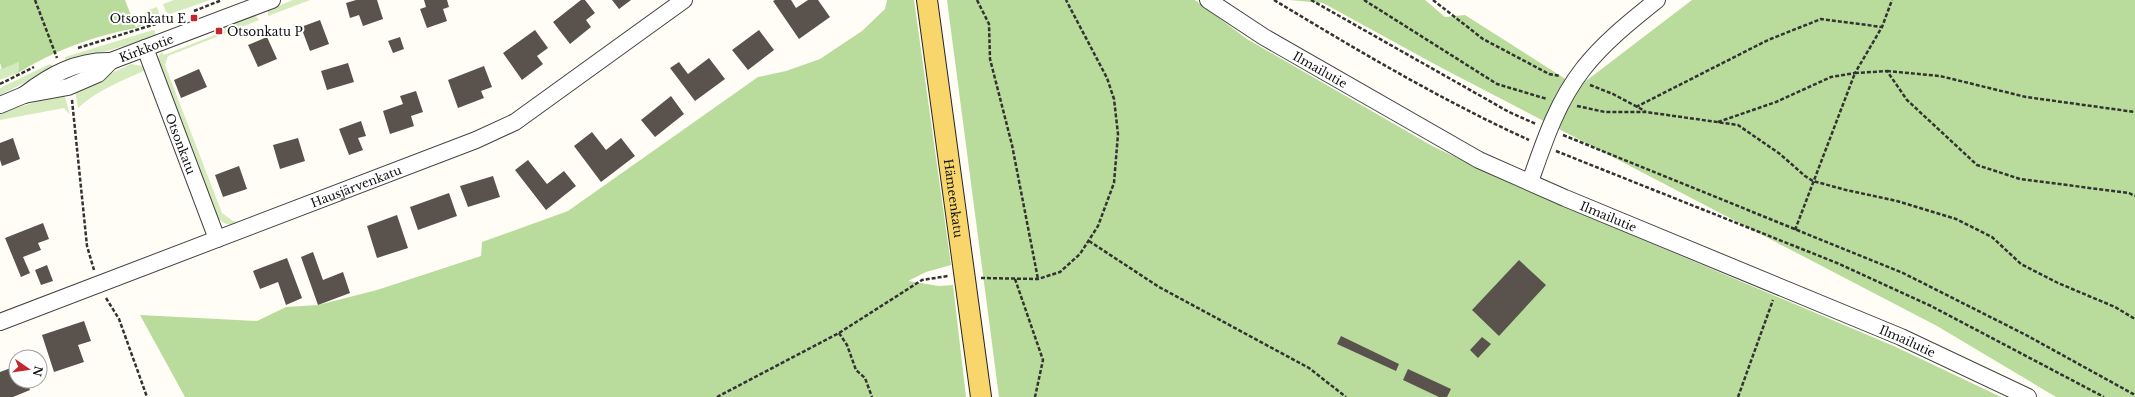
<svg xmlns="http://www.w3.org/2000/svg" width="2135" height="397" viewBox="0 0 2135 397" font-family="'Libre Baskerville',serif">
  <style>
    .green { fill: #d5ebbd }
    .forest { fill: #b9dc9c }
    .building { fill: #5a524d }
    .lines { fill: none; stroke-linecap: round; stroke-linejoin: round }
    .minor-casing { stroke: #444; stroke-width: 18 }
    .major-casing { stroke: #222; stroke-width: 22 }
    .path { stroke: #333; stroke-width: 2.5; stroke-dasharray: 4 2; stroke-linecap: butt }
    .minor { stroke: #fff; stroke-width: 16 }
    .major { stroke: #f9d66b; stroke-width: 20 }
    .poi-dot { fill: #c4262e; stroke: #fff; stroke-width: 1.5 }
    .labels { text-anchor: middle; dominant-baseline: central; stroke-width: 4; stroke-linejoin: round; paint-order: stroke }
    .poi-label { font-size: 12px; fill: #111; stroke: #fff; text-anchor: end }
    .street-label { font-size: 12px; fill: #111; stroke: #fff }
  </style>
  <rect width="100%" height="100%" fill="#fffdf5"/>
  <path class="green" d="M174,0H210L170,14L166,12L163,4Z
    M293,0H310L268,16V10Z
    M157,7L161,19L136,28L146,11Z
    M255,15L259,20L168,56L165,65L222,213L233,221L241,223C230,226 222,225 216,215L158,63L159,55L162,52L164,55L225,31L224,27Z
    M153,30L155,31L156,37L89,56L65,66V57Z
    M19,62L18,73L0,80V69Z
    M50,64L55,67L0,95V88Z
    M131,64L142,66L146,70C122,81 97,90 78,108L75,90Z
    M64,93L70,115L64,108L0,120V113Z"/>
  <path class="forest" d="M0,0H125L136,28C93,36 55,50 18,73L19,62L2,69L0,63Z
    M887,0H914L951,265L926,272L908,281L939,286L953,285L966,397H185L140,315L257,321L286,307L318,305L377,290L481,256L482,242L568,211L758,77L786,71L820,59L862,31L885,9Z
    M947,0H1195L1247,39L1434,147L1544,198L1896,347L2001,397H999Z
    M1290,0H1425L1445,17L1465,15L1578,87L1692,0H2135V397H2056L1937,326L1438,66L1323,3Z"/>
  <path class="building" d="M356,0H377L383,19L363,26L359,15L350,18L346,3Z
    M424,0H447L449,7L443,9L447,21L427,28L420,9L426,7Z
    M581,0H585L595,13L586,20L591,27L570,44L553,22Z
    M612,0H631L619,9Z
    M775,0H791L796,8L808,0H818L830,17L799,39L773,1Z
    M320,20L329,44L310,51L301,27Z
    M535,30L548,48L537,56L543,64L522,80L503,53Z
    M759,30L774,50L748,70L732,50Z
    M267,37L277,59L258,67L248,45Z
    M400,37L404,49L393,53L388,41Z
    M709,58L725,79L695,101L670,68L679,62L688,74Z
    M348,63L354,82L327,90L321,71Z
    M484,66L492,87L481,91L484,98L458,108L448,80Z
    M199,69L207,87L181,98L174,80Z
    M416,91L423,112L411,116L414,126L390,134L383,111L403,104L400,96Z
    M671,96L684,114L655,137L641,120Z
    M361,121L366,136L358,138L363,150L349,155L339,129Z
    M592,132L606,150L621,138L635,156L601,182L574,146Z
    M13,138L20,159L2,166L0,160V143Z
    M298,138L305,161L280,169L273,145Z
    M528,160L547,184L564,171L576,186L546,210L515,170Z
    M239,166L247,189L223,197L215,175Z
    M493,176L500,197L468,207L460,186Z
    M449,193L457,216L418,230L410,207Z
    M397,215L408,248L377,258L367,226Z
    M43,223L49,239L38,243L41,250L23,257L30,273L21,277L5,238Z
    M313,252L323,280L343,272L350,293L318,305L301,257Z
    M287,258L302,298L286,305L278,282L260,289L253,271Z
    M1519,260L1546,285L1499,336L1472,310Z
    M47,265L53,281L41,285L35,270Z
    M84,321L91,341L78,345L84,362L54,372L42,335Z
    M1341,336L1399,364L1396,371L1337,344Z
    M1482,337L1491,344L1478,358L1470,350Z
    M16,366V381H27L30,390L13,397H0V372Z
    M1408,369L1451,389L1447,397H1439L1403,380Z"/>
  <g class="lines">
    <defs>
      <g id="minor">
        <path id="s1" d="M1208,0L1264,37L1479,160L1565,198L1901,337L2028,397"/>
        <path id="s2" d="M145,48L217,239"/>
        <path id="s3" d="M24,95C50,75 77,60 111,61L272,0"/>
        <path d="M0,105L24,95L68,87L98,74L111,61"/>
        <path d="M1530,182C1544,142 1557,102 1583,69C1604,42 1631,21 1657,0"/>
        <path id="s4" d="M0,322L476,140L515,122L684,0"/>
      </g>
      <g id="major">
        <path id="s5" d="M927,0L981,397"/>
      </g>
    </defs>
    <use href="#minor" class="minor-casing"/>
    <use href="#major" class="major-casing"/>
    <path class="path" d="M35,0L57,58
      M977,0L989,24L990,59L1012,145L1038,279
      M1274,0C1357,50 1441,100 1529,140
      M1311,0L1509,112L1536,124
      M1364,0L1497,84L1547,99
      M1433,0L1483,39L1549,74L1560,76
      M194,11L222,0
      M78,48L175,18
      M1887,71L1940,76L2026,97L2135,112
      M0,84L34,67
      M1590,85L1613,94L1645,111
      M72,100L87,246L94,270
      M1577,106L1605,112H1646L1738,125L1780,154L1805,176L1813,181L1846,190L1897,201L1956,219L1992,237L2021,264L2058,283L2115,307L2135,319
      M1636,107L1768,40L1821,19L1882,27
      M1718,122L1776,102L1831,77L1855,73L1882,27L1892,0
      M1563,135L1903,273L2026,335L2135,395
      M1556,151L1837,263L1931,306L2104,397
      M1795,230L1855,73L1887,71L1907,100L1977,165L2020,179L2129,193L2135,196
      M1089,241L1159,287L1309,368L1346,397
      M981,278L1038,279L1060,272L1080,254L1098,226L1114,183L1118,134L1114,99L1107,78L1066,0
      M1015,279L1043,360L1035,397
      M106,298L119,319L147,397
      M839,333L847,345L856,370L865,378L872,397
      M717,397L839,333L922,280L948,276
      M1738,397L1773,300"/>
    <use href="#minor" class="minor"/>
    <use href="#major" class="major"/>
  </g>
  <g class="poi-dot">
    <rect x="190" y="14" width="8" height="8" rx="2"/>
    <rect x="215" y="27" width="8" height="8" rx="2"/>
  </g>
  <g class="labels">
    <g class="poi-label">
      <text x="186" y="18">Otsonkatu E</text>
      <text x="227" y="31" text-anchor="start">Otsonkatu P</text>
    </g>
    <g class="street-label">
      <text stroke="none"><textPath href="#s3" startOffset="133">Kirkkotie</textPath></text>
      <text stroke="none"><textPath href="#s1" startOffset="132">Ilmailutie</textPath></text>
      <text stroke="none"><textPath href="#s2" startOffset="102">Otsonkatu</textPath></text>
      <text stroke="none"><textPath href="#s4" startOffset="381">Hausjärvenkatu</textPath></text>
      <text stroke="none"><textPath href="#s5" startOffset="200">Hämeenkatu</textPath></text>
      <text stroke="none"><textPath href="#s1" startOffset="456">Ilmailutie</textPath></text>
      <text stroke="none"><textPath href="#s1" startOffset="780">Ilmailutie</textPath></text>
    </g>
  </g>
  <g transform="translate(28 369) rotate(103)"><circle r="19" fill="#ffffff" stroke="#a0a0a0"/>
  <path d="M0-3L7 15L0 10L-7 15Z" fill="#c4262e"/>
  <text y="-6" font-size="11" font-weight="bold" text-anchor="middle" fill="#111111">N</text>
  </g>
</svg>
